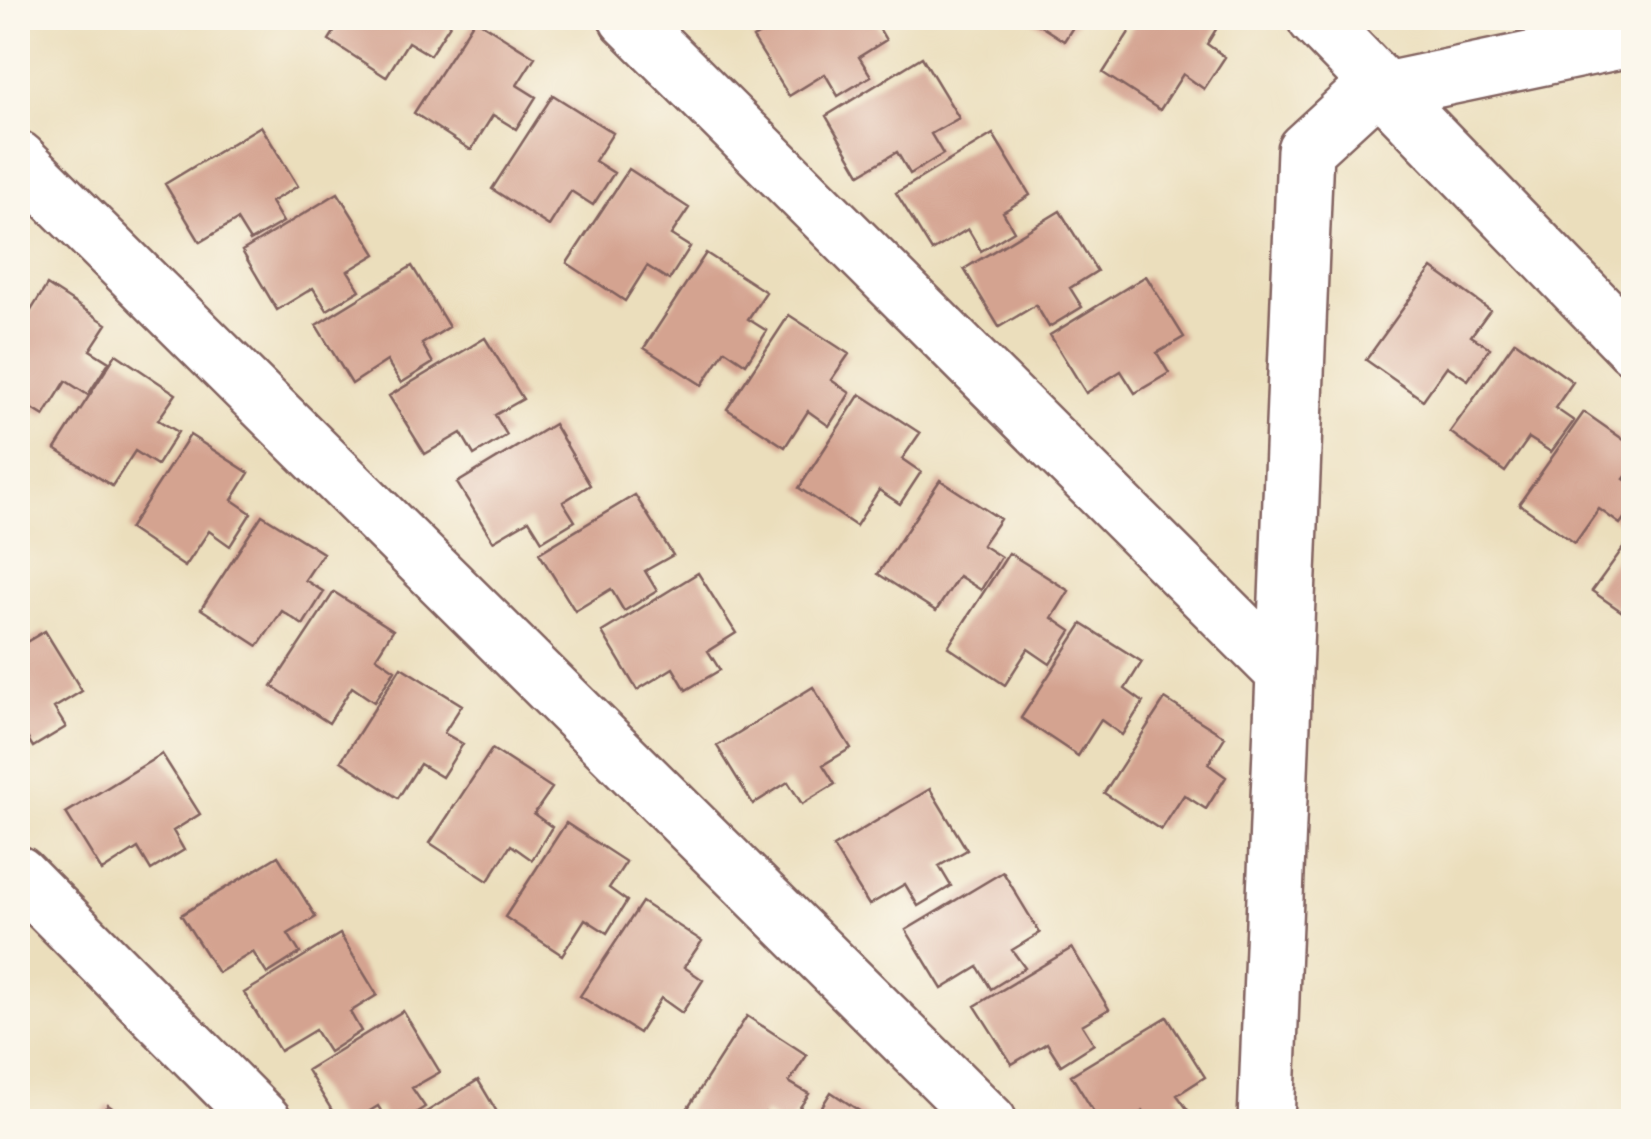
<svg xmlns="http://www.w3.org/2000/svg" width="1651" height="1139" viewBox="0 0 1651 1139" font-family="Mynerve,sans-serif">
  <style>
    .building { fill: #d4a390 }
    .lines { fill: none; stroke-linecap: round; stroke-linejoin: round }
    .minor-casing { stroke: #82625e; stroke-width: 60 }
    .minor { stroke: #fff; stroke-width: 55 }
  </style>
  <rect width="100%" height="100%" fill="#fbf7ec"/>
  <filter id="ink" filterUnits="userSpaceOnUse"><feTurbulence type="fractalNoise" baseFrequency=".01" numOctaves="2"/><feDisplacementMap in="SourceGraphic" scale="20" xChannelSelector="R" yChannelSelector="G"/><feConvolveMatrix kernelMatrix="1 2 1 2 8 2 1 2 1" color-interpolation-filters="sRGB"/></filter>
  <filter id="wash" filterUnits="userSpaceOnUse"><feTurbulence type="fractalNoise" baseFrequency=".0048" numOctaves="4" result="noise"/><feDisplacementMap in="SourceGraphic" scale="40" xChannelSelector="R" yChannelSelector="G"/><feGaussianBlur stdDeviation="2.25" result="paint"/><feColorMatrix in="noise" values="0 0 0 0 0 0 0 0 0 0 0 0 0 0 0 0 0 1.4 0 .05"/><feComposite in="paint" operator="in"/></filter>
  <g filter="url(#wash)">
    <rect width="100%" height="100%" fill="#ebdebc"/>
    <g id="blocks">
      <path class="building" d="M343,18H442L451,23L430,55L408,42L386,77L329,40Z
        M787,18H873L886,40L859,57L871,76L838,96L825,74L789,96L753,38Z
        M1028,18H1079L1064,41Z
        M1138,18H1223L1207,44L1225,57L1204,89L1183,74L1160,110L1103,73Z
        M475,19L535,57L517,85L536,97L516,129L493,115L471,150L414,113Z
        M922,57L959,118L931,134L943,154L910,174L897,152L860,174L826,116Z
        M553,95L613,133L595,161L614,173L593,205L571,191L549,226L492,189Z
        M261,126L298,186L271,202L283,222L250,241L237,220L200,242L165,184Z
        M993,134L1030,195L1003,212L1014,231L981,251L968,229L932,251L896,193Z
        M629,169L689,208L671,235L690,247L669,280L647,266L625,301L567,263Z
        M338,193L376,254L348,271L360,290L327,310L313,288L277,310L242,251Z
        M1060,211L1097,271L1070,288L1082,307L1049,327L1036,305L999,327L964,269Z
        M706,253L766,292L748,319L767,331L746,364L725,350L702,385L644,348Z
        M412,266L449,327L422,344L433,363L401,383L387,361L352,384L316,325Z
        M1432,268L1490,310L1471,336L1490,348L1468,380L1447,366L1423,400L1366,360Z
        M1146,276L1184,337L1157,353L1169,373L1135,393L1121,371L1086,393L1050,335Z
        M47,285L107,324L90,350L109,362L88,395L66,381L44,416L18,400V331Z
        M789,315L849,354L831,380L850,393L829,426L808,411L785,447L727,409Z
        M485,338L523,399L495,415L507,435L474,455L461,433L425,454L389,396Z
        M1515,341L1573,382L1555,408L1574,421L1551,452L1529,438L1505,472L1450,432Z
        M116,354L176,394L158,420L178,432L157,465L135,451L112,486L55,449Z
        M860,394L920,433L902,459L921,472L900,504L879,490L856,526L799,488Z
        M1584,412L1634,447V466L1624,479L1634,486V505L1620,524L1599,509L1575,543L1519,504Z
        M554,424L590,485L563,502L575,521L542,541L529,520L493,541L457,483Z
        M190,435L249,473L232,500L251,513L230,546L209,531L185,567L129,529Z
        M940,480L1000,519L982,545L1001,557L981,590L959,576L936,611L878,574Z
        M635,495L673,555L645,571L657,591L624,611L611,589L575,611L539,553Z
        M262,515L323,553L305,580L324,592L303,625L282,611L258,646L201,609Z
        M1634,533V620L1592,591Z
        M1009,553L1069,591L1052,618L1071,631L1050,664L1028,649L1005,685L948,647Z
        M698,573L736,633L708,651L720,670L686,690L673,668L637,690L602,632Z
        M334,592L393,630L376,657L395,670L374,702L352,687L329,723L272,686Z
        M1082,624L1142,662L1125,689L1143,702L1122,735L1101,720L1078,756L1021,718Z
        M45,631L82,691L54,708L66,727L33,747L20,726L18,727V647Z
        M401,667L462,705L444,733L463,744L442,777L420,764L398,798L341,761Z
        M813,687L851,748L823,765L835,784L802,804L788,782L753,804L717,746Z
        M1165,699L1225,737L1208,764L1226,777L1206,809L1184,795L1161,830L1104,793Z
        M492,749L552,788L534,814L552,827L532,860L511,845L488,881L430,843Z
        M162,754L200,814L173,831L184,850L151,870L138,848L102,871L66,813Z
        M930,789L967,850L939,866L951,886L918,906L905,884L869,905L833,847Z
        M566,823L626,862L609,888L627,901L607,933L585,919L562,955L505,917Z
        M278,856L316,917L288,934L300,953L267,974L253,952L218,973L181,915Z
        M1003,872L1040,933L1012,950L1025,968L991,989L978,967L942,989L906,930Z
        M642,902L702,941L684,967L703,980L682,1013L661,998L639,1033L580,996Z
        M340,934L377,995L350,1012L361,1031L329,1052L315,1030L280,1051L244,993Z
        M1072,948L1109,1009L1082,1025L1094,1044L1061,1065L1047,1043L1012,1064L975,1006Z
        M403,1011L440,1072L412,1088L425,1107L401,1122H388L378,1106L352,1122H339L307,1070Z
        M747,1016L807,1055L789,1082L809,1094L790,1122H779L765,1113L760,1122H703L686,1111Z
        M1167,1017L1205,1077L1177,1095L1190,1113L1176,1122H1149L1143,1111L1126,1122H1100L1071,1075Z
        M478,1080L503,1122H410Z
        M831,1092L876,1122H812Z
        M108,1105L132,1122H97Z"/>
    </g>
  </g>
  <g filter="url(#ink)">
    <use href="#blocks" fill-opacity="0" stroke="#82625e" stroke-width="2.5"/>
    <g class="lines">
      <defs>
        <path id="minor" d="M627,18L1284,673
          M1315,18L1634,347
          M1386,90L1634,38
          M18,159L989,1122
          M18,874L264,1122
          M1266,1122L1305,150L1378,83"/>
      </defs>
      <use href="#minor" class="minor-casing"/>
      <use href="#minor" class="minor"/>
    </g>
  </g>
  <rect width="1651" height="1139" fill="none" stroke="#fbf7ec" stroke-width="60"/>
</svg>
